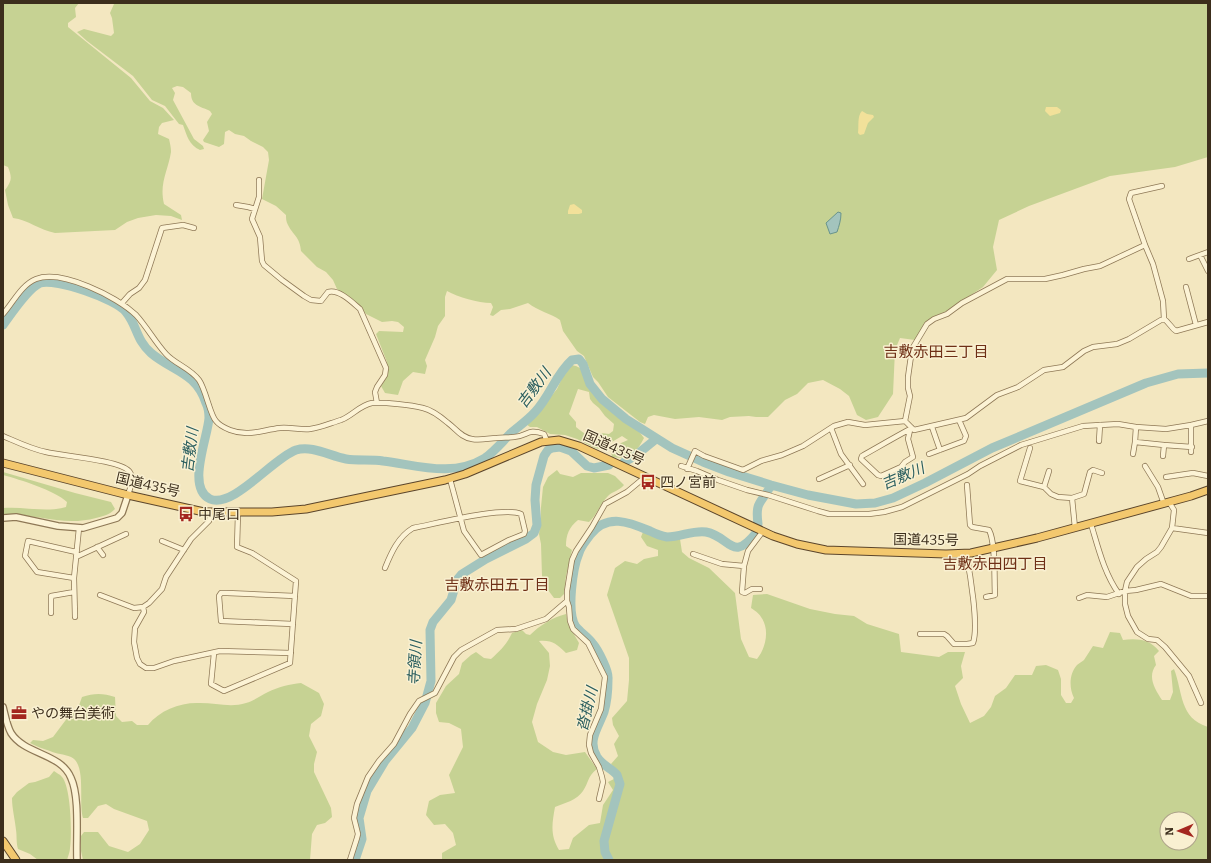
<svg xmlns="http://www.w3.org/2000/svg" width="1211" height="863" viewBox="0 0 1211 863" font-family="Bitter,'Noto Sans JP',serif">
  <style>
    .green { fill: #c6d293; fill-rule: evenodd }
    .sand { fill: #f2e19a }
    .water { fill: #a3c4bd; stroke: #69948c }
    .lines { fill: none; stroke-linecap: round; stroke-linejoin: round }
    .river { stroke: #a3c4bd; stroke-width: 9 }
    .minor-casing { stroke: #8e7856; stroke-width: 6 }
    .tertiary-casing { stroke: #8e7856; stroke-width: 8 }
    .trunk-casing { stroke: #5b452b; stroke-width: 9 }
    .minor { stroke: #fcf3d5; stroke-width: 4.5 }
    .tertiary { stroke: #fcf3d5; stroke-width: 5.5 }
    .trunk { stroke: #f3c86e; stroke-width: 7 }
    .labels { text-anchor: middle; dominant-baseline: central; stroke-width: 3; stroke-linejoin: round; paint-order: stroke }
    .street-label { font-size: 14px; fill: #3c2e1c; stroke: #f9f0d1 }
    .poi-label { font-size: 14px; fill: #3c2e1c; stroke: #f9f0d1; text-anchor: start }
    .neighbourhood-label { font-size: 15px; fill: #6e2f16; stroke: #f9f0d1 }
    .water-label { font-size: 15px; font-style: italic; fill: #295d5e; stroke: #f9f0d1 }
  </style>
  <rect width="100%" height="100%" fill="#f3e7c0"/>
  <path class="green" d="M3,3H79L75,8L76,17L68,23V27L131,78L150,101L163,108L174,120L162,123L159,127L158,134L169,139C170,143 171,148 171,152C168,171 159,183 164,204L181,215L182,220L171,216L156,215L138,218L127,222L115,230L55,233C40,230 28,220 13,218L8,205L5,190C12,181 12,177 8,167L3,165Z
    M113,3H1208V157L1175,167L1110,176L1029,206L999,220L993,247L997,270L983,287L947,311L933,317L926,323L915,340L900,338L895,350L893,394L878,417L866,420L857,415L849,396L840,389L823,380L808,383L797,394L785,400L768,417H756L749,416L730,417L722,420L699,417L675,419L654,415L648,417L645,424L640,422L608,397L598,382L593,377L584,356L577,351L563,331L560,320C550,313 538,311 528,303L510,309L501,310L493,316L490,315L493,307L491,303C478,303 458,297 447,291L445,297V316L438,326L435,337L425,360L427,366L425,374L413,372L403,381L398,395L385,393L381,386L388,375L387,362L376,334L379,331L403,332L404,327L398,322L392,321L382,322L366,314L358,304L343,294L337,289L333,280L326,272L317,267L301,251C300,237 293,235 288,225C286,222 286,218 286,215L276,206L262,199L269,160L268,152L263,147L251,141L244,136L235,134L229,130L225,132L224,144L219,147L204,142L203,140L209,131L207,122L212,114L210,111C200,106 191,106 191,93L183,87L177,86L172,88L175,93L173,100L194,139L203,146L204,149L200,150C189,145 187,136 183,125L179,124L165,106L152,100L133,76L87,41L77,32L84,29L111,36L114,33L112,18L110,13L114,4Z
    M571,365L576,366L582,369C588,390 603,406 620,418C631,426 636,426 644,438C637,452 629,460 612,457L611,452L621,443L628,440L622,436L600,449L595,448L577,439L565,435L550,434L537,427H530L526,424L536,415L557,389L564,374ZM578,389L589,392L590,399L593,403L599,408L605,416L614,424L613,431L609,434C590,430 595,443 576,427V422L569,414Z
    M557,470L560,474L573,477L581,473H608L615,476L624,485C619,491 613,491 608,496C600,504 597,515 589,522L578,520C569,527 566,535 566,546L572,550L566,576L564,594L560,598H554L545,586L542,576L541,544L539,534L541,517V507L543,487L548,477Z
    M3,472L75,493L111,502L115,509C109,515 104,516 96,518C63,527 35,513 3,515V508C24,506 45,513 66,507L67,502C54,490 21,480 3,475Z
    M643,532L667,540L680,539L682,552L689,558L709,568L735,593L741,639L749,657L757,659C766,648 770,629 761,617C759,613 754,610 751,608L753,595L767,594L810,609L835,614L854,616L867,624L899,634L901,652L939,657L948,652H965L961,666L963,678L955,686L961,704L970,723L984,716L991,707L995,696L1006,688L1015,675H1032L1036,666L1046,665L1058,670L1061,679V695L1066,703H1071L1074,698C1069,688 1069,674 1077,665C1079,663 1082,662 1084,660C1087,655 1090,651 1093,646L1103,648L1110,632L1120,633L1123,640C1136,638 1150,639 1159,651L1154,656L1156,665C1147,677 1155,689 1162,700H1170L1173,692L1171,671L1174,669C1183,692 1179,718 1208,727V860H442V853L456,845L453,833L445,824L434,825L426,815L429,801L440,795L455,793L449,775L463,747L461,729L449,723L439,722L436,713V703L446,686L459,674L462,663L471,655L476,652L484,658L491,659C500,651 507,644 512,633L522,630L526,634L530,635C539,626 553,617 566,614L568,624L579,643L577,650L566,653C556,644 553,640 539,641L549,653L550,666L547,680L537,704L532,722L538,742L553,752L566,755L585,752L597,769C587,777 589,782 583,791C577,800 565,803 555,807C552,824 550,835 559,850L569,849L573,838L589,825L600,823L603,805L613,790L608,782L616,778L620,773L611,764L618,756L614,744L619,736L613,725L612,718L627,701L629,680V658L607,595L615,568L625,561L637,564L644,559L658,556V550L647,546L641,537ZM1167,819H1191V843H1167Z
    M301,683L319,693L324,704L321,716L311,724L309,736L317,752L314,764V772L331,808L332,817L325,823L317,825L312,834L310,860H83L81,851V836L84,832H98L109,846L128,852L140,844L149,830L147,821L114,809L106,804L98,806L88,818H83C78,803 87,764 71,757C64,754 56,754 50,751C43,749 36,746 30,743L33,740L43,741L53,737L68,717L77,711L82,697C94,693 103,693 115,697L116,716L122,722L132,721L137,725H148C160,710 181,702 200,703C216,703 231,708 246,703C254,701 261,695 268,692C278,687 290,684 301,683Z
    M54,771C56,773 60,774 62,777C71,787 72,834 70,848C70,852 68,856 67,860H38L30,854L18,849C16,842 17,836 16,830C15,819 12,809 12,798L17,792L29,783L35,782L49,777Z"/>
  <path class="sand" d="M1046,107H1057L1061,110L1060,113L1050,116L1045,111Z
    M862,111L867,114L873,115L874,117L868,123L864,134L860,135L858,133C859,126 857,116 862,111Z
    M574,204L582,210V213L579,214H568V211L570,205Z"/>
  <path class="water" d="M838,212L841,213C841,220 839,226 837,232L830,234L826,223Z"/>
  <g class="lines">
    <path class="river" d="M3,325C11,314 28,288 40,283C56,278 116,299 126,312C137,325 136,340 151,353C172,371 196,372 206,403C208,407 209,413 209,418C208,437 186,488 210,499C233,509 273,458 296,450C312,445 330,456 346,459C358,461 371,459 383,461C417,465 452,478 485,458C495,451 502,442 511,433C519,426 528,420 535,412C550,396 556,374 572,360L579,359L583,364L590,384L602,399L626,419L672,448L703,462L729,472L771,485L808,495L856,504L875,503L893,498L925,483L992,448L1146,383L1178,374L1208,373
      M624,462L635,456L656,439
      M758,524C755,501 761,504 770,487
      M355,860L362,839L359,818L367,791L385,761L412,728L425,703L431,681L430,630L433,622L451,600L457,580L462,574L486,559L526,539L534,533L537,525L535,500L536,485L544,456L548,450L552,448L560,447L571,451L587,466L594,468L609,465
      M609,860L605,852L604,841L620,784L617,775C611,768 603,766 597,757C587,741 598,728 604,712C607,702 608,690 608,679C609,671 598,650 593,644C588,637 581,633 576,627C566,613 573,567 579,553C581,546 586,541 590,535C607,513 629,522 650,531C656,534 661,536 667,537C681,537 693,530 706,532C731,537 732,563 756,533"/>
    <defs>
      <path id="minor" d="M259,180V197L252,219L260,237L262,261L264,265L282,280L304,296L311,300L321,301L328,292C339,289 352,302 360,309L386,368L385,375L377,387L375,392L377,403
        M1162,186L1131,193L1129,199L1145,245L1153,264L1163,301L1164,319
        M236,205L248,207L255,209
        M1200,255L1208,271
        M1189,259L1208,252
        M1186,287L1196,325
        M122,303L130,294L139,288L145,280L162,228L183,225L194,228
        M3,314C13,303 21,285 36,279C62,269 117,297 136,315C147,327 155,342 166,354C175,364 190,368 199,380C206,390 210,415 216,421C219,425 225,428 230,430C248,437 262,430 280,428C290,427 300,430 310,429C320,428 331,423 341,420C352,416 360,405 372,403C384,402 411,405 423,408C432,410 441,417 448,423C456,429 462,438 472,439C480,441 489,438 497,438C503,437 508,438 514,437C528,436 527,428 544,434L547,441
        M1164,319C1169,322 1171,328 1176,331L1208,322
        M905,421L910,396L908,388V377L912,349L927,324L934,319L947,314L962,303L1007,279H1045L1063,275L1084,269L1100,266L1145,245
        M1191,425V452
        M932,427L940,450
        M831,428L841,454L863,484
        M910,430L908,439L913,457L905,462L901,467L881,476L878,475L861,459L862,456C878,447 895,437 912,428
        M3,436C17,442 31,449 46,452C63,456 119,460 129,471C135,478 130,488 128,495
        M1099,441L1100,425
        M1135,442L1136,427
        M1030,448L1020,481L1044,487L1051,494L1058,497L1072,498
        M929,454L964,441L966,436L959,420
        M1133,454L1135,442L1164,445
        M1163,456L1164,445L1192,447
        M681,466L697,471L718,480L747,490L768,495L818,511L829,514H869L884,512L902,507L968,474L980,466L1021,445L1083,426L1118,424L1136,427L1166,429L1191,425L1208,421
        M1145,466L1158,487L1164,504
        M687,469L695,451L704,456L743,470L761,461L782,455L803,446L834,426L848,422L865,425L905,421L914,430L966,418L997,395L1018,387L1044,370L1063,367L1084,351L1093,347L1117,344L1129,339L1161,320L1164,319
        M1166,477L1193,473L1208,476
        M819,479L850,465
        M967,485L970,525L972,527L989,530C996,543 994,579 995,595L986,597
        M1044,487L1049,471
        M1169,502L1174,510L1172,528L1161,547L1157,552L1146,559L1137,567L1127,582L1125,591V604L1128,616L1137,632L1148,639L1157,640L1165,647L1189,676L1201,703
        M211,512L209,521L191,539L166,577L162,589L149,603L143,607L144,612L135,628L134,642L137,658L140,664L146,668H154L174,661L220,651L291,653
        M1091,524C1098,547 1104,573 1119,594
        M1075,528L1072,498L1084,494L1090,472L1093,470L1102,473
        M1172,528L1208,533
        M162,541L184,550
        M97,547L103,555
        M693,554L722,564L744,566L748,551L763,531
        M76,557L126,534
        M744,566L742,592L745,593L752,589H760
        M385,568C391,553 398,537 413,528C435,524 503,506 521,514L525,531L524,534L509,540L481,555L464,531L450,479
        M74,578L37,572L25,556L28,541L76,552
        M100,595L134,608L143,607
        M1079,598L1087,595L1107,597L1125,591L1136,590L1161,584L1191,596H1208
        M51,613V596L74,592
        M75,617L74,578L79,528
        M293,624L221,621L219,596L221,593H227L295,596
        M920,634H944L947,636L954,644H967L973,643C979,626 970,573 966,553
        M214,653L211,684L224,691L290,663L296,581L252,553L237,547L238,513
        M599,799L603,782L602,777L599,767L591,753L589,745L590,735L601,709L605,677L588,643L573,629L570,621L569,607L567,601V591L572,560L576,551L592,527L605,504L627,492L645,477
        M350,860L357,838L358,834L354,818L357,804L368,777L379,761L394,744L410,714L419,701L435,693L454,657L461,650L497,630L516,629L546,619L567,601"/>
      <path id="tertiary" d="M3,518L16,517L58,526L83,528L117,518L122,513L128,495
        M3,707C5,715 7,726 11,733C25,755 61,753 71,778C80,797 76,838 77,860"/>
      <path id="trunk" d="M3,463L128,495L204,512H272L306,509L445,480L465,474L541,442L559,440L579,446L773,536L797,544L826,550L946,554L971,553L1037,538L1191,496L1208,490
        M3,841L16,860"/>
    </defs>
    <use href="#minor" class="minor-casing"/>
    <use href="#tertiary" class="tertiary-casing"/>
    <use href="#trunk" class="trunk-casing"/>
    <use href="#minor" class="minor"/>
    <use href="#tertiary" class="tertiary"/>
    <use href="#trunk" class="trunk"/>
  </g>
  <defs>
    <symbol id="bus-bare" viewBox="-9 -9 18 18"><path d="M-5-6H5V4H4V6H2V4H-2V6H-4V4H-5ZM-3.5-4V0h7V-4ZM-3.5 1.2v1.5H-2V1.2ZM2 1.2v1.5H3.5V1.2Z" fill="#a4271f" stroke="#f9f0d1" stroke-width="2.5" paint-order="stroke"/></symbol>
    <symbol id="office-bare" viewBox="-9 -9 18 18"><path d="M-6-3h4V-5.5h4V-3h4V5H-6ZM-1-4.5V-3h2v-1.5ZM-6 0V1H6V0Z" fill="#a4271f" stroke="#f9f0d1" stroke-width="2.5" paint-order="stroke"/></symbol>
  </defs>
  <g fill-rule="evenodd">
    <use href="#bus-bare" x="637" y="471" width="22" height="22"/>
    <use href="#bus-bare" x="175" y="503" width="22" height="22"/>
    <use href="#office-bare" x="8" y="702" width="22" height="22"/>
  </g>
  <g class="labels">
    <g class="street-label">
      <text transform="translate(614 448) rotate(24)">国道435号</text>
      <text transform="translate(148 485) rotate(13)">国道435号</text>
      <text transform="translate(926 540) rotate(1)">国道435号</text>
    </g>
    <g class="poi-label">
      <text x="660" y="482">四ノ宮前</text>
      <text x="198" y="514">中尾口</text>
      <text x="31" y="713">やの舞台美術</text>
    </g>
    <g class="neighbourhood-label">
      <text x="936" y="352">吉敷赤田三丁目</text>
      <text x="995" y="564">吉敷赤田四丁目</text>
      <text x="497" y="585">吉敷赤田五丁目</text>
    </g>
    <g class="water-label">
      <text transform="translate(534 388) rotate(-53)">吉敷川</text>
      <text transform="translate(190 450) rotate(-83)">吉敷川</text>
      <text transform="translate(903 476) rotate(-23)">吉敷川</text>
      <text transform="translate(415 663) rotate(-87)">寺領川</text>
      <text transform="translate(587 709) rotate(-76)">沓掛川</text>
    </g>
  </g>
  <rect width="1211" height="863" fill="none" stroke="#3c2e1c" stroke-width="8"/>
  <g transform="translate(1179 831) rotate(268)"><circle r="19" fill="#f9f0d1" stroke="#ada289"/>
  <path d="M0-3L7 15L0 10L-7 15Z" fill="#a4271f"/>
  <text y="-6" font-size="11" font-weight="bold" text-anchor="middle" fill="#3c2e1c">N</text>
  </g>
</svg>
